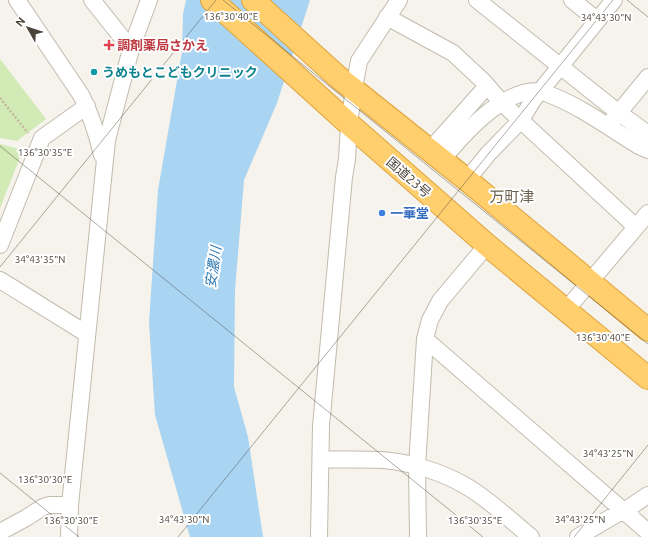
<svg xmlns="http://www.w3.org/2000/svg" width="648" height="537" viewBox="0 0 648 537" font-family="Ubuntu,'Noto Sans JP',sans-serif">
  <style>
    .green { fill: #d2eab5 }
    .water { fill: #a9d4f2 }
    .lines { fill: none; stroke-linecap: round; stroke-linejoin: round }
    .minor-casing { stroke: #c2bbae; stroke-width: 18 }
    .highway-casing { stroke: #e0a43c; stroke-width: 24 }
    .path { stroke: #c4b79f; stroke-width: 2.5; stroke-dasharray: 2 2; stroke-linecap: butt }
    .minor { stroke: #fff; stroke-width: 16 }
    .highway { stroke: #ffcf6e; stroke-width: 22 }
    .ticks { fill: none; stroke: #4b4439; stroke-width: 1; stroke-opacity: 0.45 }
    .health-dot { fill: #e0444e; stroke: #fff; stroke-width: 1.5 }
    .culture-dot { fill: #0f9aa8; stroke: #fff; stroke-width: 1.5 }
    .shop-dot { fill: #3f7fe0; stroke: #fff; stroke-width: 1.5 }
    .labels { text-anchor: middle; dominant-baseline: central; stroke-width: 4; stroke-linejoin: round; paint-order: stroke }
    .health-label { font-size: 13px; font-weight: bold; fill: #be3a42; stroke: #fff; text-anchor: start }
    .culture-label { font-size: 13px; font-weight: bold; fill: #0d838f; stroke: #fff; text-anchor: start }
    .street-label { font-size: 13px; fill: #4b4439; stroke: #fff }
    .shop-label { font-size: 13px; font-weight: bold; fill: #366cbe; stroke: #fff; text-anchor: start }
    .water-label { font-size: 14px; font-style: italic; fill: #2e7ab2; stroke: #fff }
    .quarter-label { font-size: 15px; fill: #6e6250; stroke: #fff }
    .ticks-label { font-size: 10px; text-anchor: middle; fill: #4b4439; stroke: #fff; stroke-width: 4; stroke-linejoin: round; paint-order: stroke }
  </style>
  <rect width="100%" height="100%" fill="#f6f3ec"/>
  <path class="green" d="M0,59L46,119L17,141L0,138Z
    M0,144L23,150L0,208Z"/>
  <path class="water" d="M186,0H310L277,103L244,180L235,290L234,387L248,437L263,537H190L155,415L149,322L158,190L182,52L183,14Z"/>
  <g class="lines">
    <defs>
      <path id="minor" d="M17,0L81,95C91,114 97,134 102,155
        M92,0L131,49
        M477,0L619,113L648,134
        M572,0L597,20
        M387,17L453,53L483,81L502,103L636,227
        M612,121L648,77
        M430,150L487,86
        M442,160C463,134 502,90 538,91C543,91 548,94 553,96C583,108 611,129 639,146L648,150
        M467,180L488,154L521,120L533,100L614,0
        M0,245L42,138L87,106
        M0,280L87,334
        M566,310L648,213
        M425,339L648,532
        M321,459C341,460 362,459 382,460C410,462 442,472 466,486C490,500 510,520 531,537
        M0,532L26,518L43,507L49,505H70
        M69,537L70,505L107,140L131,49L149,0
        M319,537L321,426L344,177L347,159L349,124L354,89L359,61L399,0
        M418,537L417,466L425,339L430,320L440,301L487,245
        M578,537L615,515L624,511L648,495"/>
      <path id="highway" d="M212,0L349,124L487,245L648,378
        M253,0L338,77L467,180L648,330"/>
    </defs>
    <use href="#minor" class="minor-casing"/>
    <use href="#highway" class="highway-casing"/>
    <path class="path" d="M0,98L28,133"/>
    <use href="#minor" class="minor"/>
    <use href="#highway" class="highway"/>
  </g>
  <path class="ticks" d="M223,0L648,344M627,0L648,17M0,146L483,537M0,267L216,0M0,473L79,537M178,537L613,0M574,537L648,445"/>
  <path class="health-dot" d="M107 39h4v4h4v4h-4v4h-4v-4h-4v-4h4z"/>
  <circle class="culture-dot" cx="94" cy="72" r="4"/>
  <circle class="shop-dot" cx="382" cy="213" r="4"/>
  <g class="labels">
    <g class="health-label">
      <text x="117" y="45">調剤薬局さかえ</text>
    </g>
    <g class="culture-label">
      <text x="102" y="72">うめもとこどもクリニック</text>
    </g>
    <g class="street-label">
      <text transform="translate(409 177) rotate(41)">国道23号</text>
    </g>
    <g class="shop-label">
      <text x="390" y="213">一華堂</text>
    </g>
    <g class="water-label">
      <text transform="translate(213 267) rotate(-82)">安濃川</text>
    </g>
    <g class="quarter-label">
      <text x="512" y="196">万町津</text>
    </g>
  </g>
  <g class="ticks-label">
    <text x="231" y="20">136°30'40"E</text>
    <text x="606" y="21">34°43'30"N</text>
    <text x="45" y="156">136°30'35"E</text>
    <text x="40" y="263">34°43'35"N</text>
    <text x="603" y="341">136°30'40"E</text>
    <text x="608" y="457">34°43'25"N</text>
    <text x="45" y="483">136°30'30"E</text>
    <text x="184" y="523">34°43'30"N</text>
    <text x="580" y="523">34°43'25"N</text>
    <text x="71" y="524">136°30'30"E</text>
    <text x="475" y="524">136°30'35"E</text>
  </g>
  <g transform="translate(28 28) rotate(309)" stroke="#ffffff" stroke-width="3" paint-order="stroke">
  <path d="M0-3L7 15L0 10L-7 15Z" fill="#4b4439"/>
  <text y="-6" font-size="11" font-weight="bold" text-anchor="middle" fill="#4b4439">N</text>
  </g>
</svg>
